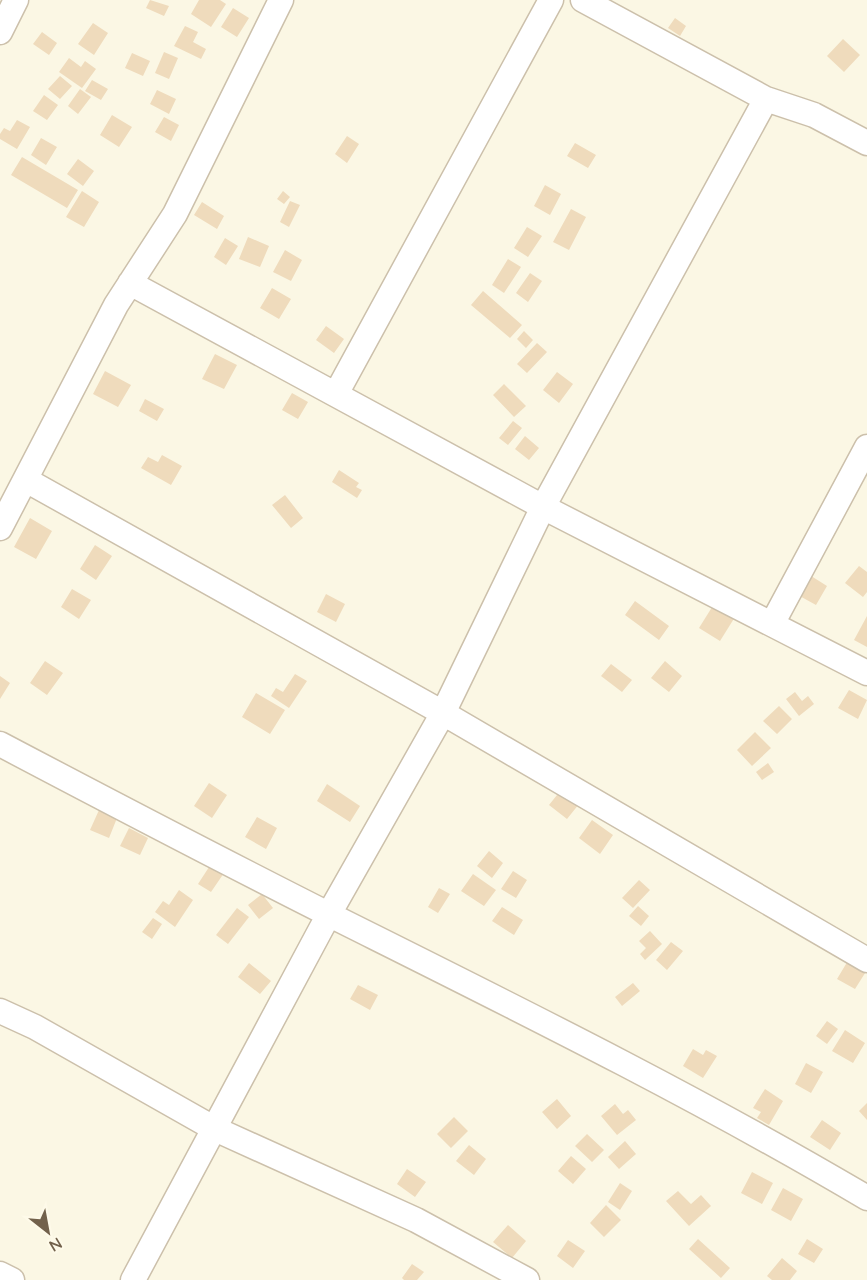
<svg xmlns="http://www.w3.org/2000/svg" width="867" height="1280" viewBox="0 0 867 1280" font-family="Quicksand,sans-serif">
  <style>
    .building { fill: #efdbbc }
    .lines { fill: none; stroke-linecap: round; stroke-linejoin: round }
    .minor-casing { stroke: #ccc0ab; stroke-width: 27 }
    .minor { stroke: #fff; stroke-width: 24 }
  </style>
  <rect width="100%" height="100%" fill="#fbf7e4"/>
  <path class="building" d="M150,0L169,6L164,16L146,8Z
    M199,0H220L226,4L211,27L191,14Z
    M233,8L249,18L237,37L221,27Z
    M675,18L686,26L680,36L668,28Z
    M93,23L108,33L94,55L78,44Z
    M185,26L198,32L193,42L206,49L201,59L174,46Z
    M42,32L57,43L49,55L33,44Z
    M843,39L860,55L844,72L827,56Z
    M164,52L178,58L169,79L155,73Z
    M132,53L150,61L143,76L125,68Z
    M69,58L81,67L85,61L96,69L82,88L59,72Z
    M60,76L72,86L60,99L48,89Z
    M92,80L108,89L101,100L85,91Z
    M80,89L91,97L78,114L68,106Z
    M157,90L176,99L169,114L150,104Z
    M44,95L58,105L47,120L33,111Z
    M112,115L132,127L119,147L100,135Z
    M164,117L179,125L171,141L155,132Z
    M17,120L30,127L17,149L0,139V134L4,128L10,131Z
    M347,136L359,144L347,163L335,154Z
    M41,138L57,147L46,165L31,155Z
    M575,143L596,155L588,168L567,156Z
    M22,157L78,190L67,208L11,175Z
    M78,159L94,171L83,186L67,174Z
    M545,185L561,194L550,215L534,206Z
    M82,191L99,202L84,227L66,217Z
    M283,191L290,197L284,204L277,199Z
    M290,201L300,205L289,227L280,222Z
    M202,202L224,216L217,229L194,215Z
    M571,209L586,217L569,250L553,242Z
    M527,227L542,236L528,257L514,248Z
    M248,237L269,246L260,267L239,259Z
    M225,238L238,246L226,265L214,257Z
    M285,250L302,260L291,281L273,272Z
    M508,259L521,267L504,293L492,285Z
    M530,273L542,281L528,302L516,293Z
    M272,288L291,299L279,319L260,308Z
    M483,291L522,325L510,338L471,305Z
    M326,326L344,339L334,353L316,340Z
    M524,331L533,340L526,348L517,339Z
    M537,343L547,352L527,373L517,364Z
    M215,354L237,365L224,389L202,379Z
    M105,371L131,385L118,407L93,394Z
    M557,372L573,384L559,403L543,390Z
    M504,384L526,406L514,417L493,395Z
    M292,393L308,402L298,419L282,410Z
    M145,399L164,409L157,421L139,411Z
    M513,421L522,428L508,445L499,438Z
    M525,436L539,448L529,460L515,449Z
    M162,455L182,466L171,485L141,468L148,457L158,462Z
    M339,470L359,483L356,487L362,490L357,498L332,482Z
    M285,495L303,518L291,528L272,505Z
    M30,518L52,531L36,559L14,547Z
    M95,545L112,556L96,580L80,569Z
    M859,566L867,572V592L863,597L845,583Z
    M808,574L827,586L816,605L796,594Z
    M72,589L91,600L79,619L61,607Z
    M326,594L345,604L336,622L317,612Z
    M635,601L669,626L659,640L625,615Z
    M714,604L735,617L720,641L699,628Z
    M867,616V647L854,640Z
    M45,661L63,673L47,695L30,683Z
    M665,661L682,676L669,692L651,678Z
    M611,664L632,680L622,692L601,676Z
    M295,674L307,681L289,708L271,696L276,688L283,692Z
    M0,676L10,683L0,699Z
    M849,690L867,700L858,719L838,708Z
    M795,692L802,701L808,696L814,704L799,716L786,699Z
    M256,693L285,710L270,734L242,717Z
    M779,706L792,719L777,734L763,721Z
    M755,732L771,748L752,766L737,750Z
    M768,763L774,772L762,780L756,772Z
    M209,783L227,795L212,818L194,806Z
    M327,784L360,806L350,822L317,801Z
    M561,790L579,804L567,819L549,805Z
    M99,810L117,818L109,838L90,830Z
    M257,817L277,828L266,849L245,837Z
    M592,820L613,835L600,854L579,838Z
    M129,828L148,838L140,855L120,846Z
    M489,851L503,863L492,878L477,866Z
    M211,864L224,873L211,892L198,884Z
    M513,871L527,880L516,898L501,889Z
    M473,874L496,890L484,906L461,891Z
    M639,880L650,890L633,908L622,898Z
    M439,888L450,894L438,913L428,907Z
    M179,890L193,900L175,927L155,912L163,901L169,905Z
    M262,894L273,908L259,919L248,905Z
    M638,906L649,916L641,926L629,916Z
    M502,907L523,920L514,935L492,921Z
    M237,908L249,917L228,944L216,935Z
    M153,918L162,924L152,939L142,932Z
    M650,931L662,944L645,960L640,954L646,948L639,941Z
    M671,942L683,951L667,970L656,960Z
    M849,959L867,970L855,989L837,979Z
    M249,963L271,981L260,994L238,977Z
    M633,983L640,991L622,1006L615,997Z
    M358,985L378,995L370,1010L350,999Z
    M827,1021L838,1029L827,1044L816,1036Z
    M845,1030L865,1043L853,1063L832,1051Z
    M693,1049L703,1055L706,1050L717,1056L703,1078L683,1066Z
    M806,1063L823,1072L811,1093L795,1084Z
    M765,1089L783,1101L769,1125L757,1118L761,1112L753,1108Z
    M557,1099L571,1116L557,1129L542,1112Z
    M867,1103V1120L859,1111Z
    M615,1104L623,1114L628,1110L636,1120L617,1135L601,1116Z
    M454,1117L468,1131L451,1148L437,1134Z
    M822,1120L841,1133L830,1150L810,1137Z
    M587,1134L604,1150L592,1162L575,1146Z
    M625,1141L636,1154L619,1169L608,1157Z
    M469,1145L486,1159L474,1175L456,1161Z
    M571,1156L586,1169L573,1184L558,1171Z
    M407,1169L426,1182L415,1197L397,1184Z
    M752,1172L773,1183L762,1204L741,1193Z
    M620,1183L632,1191L620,1210L608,1202Z
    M783,1188L803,1199L791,1221L771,1210Z
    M678,1191L691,1204L701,1195L711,1206L689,1226L666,1201Z
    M606,1205L621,1220L604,1237L590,1223Z
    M508,1225L526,1241L512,1258L493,1242Z
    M698,1239L730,1268L721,1278L689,1249Z
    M807,1239L823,1249L814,1263L798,1254Z
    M568,1240L585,1251L573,1268L557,1256Z
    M782,1258L797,1271L790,1280H772L767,1276Z
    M412,1264L424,1272L417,1280H404L402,1278Z"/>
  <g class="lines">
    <defs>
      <path id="minor" d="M583,0L766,99L814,115L867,143
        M0,32L16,0
        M130,283L543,507L867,673
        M336,394L551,0
        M26,480L443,713L867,960
        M0,528L116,305L175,214L281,0
        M772,624L867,447
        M0,744C110,802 221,860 332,916C512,1006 693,1095 867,1198
        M0,1011L35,1027L215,1129L416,1220L527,1280
        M0,1274L12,1280
        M133,1280L329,914L443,713L543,507L766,99"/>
    </defs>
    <use href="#minor" class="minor-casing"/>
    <use href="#minor" class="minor"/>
  </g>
  <g transform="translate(48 1232) rotate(149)" stroke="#fefae9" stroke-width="4.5" paint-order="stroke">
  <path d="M0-4.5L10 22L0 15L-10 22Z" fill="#72614b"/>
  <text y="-9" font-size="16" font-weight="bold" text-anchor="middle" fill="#72614b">N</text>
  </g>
</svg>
